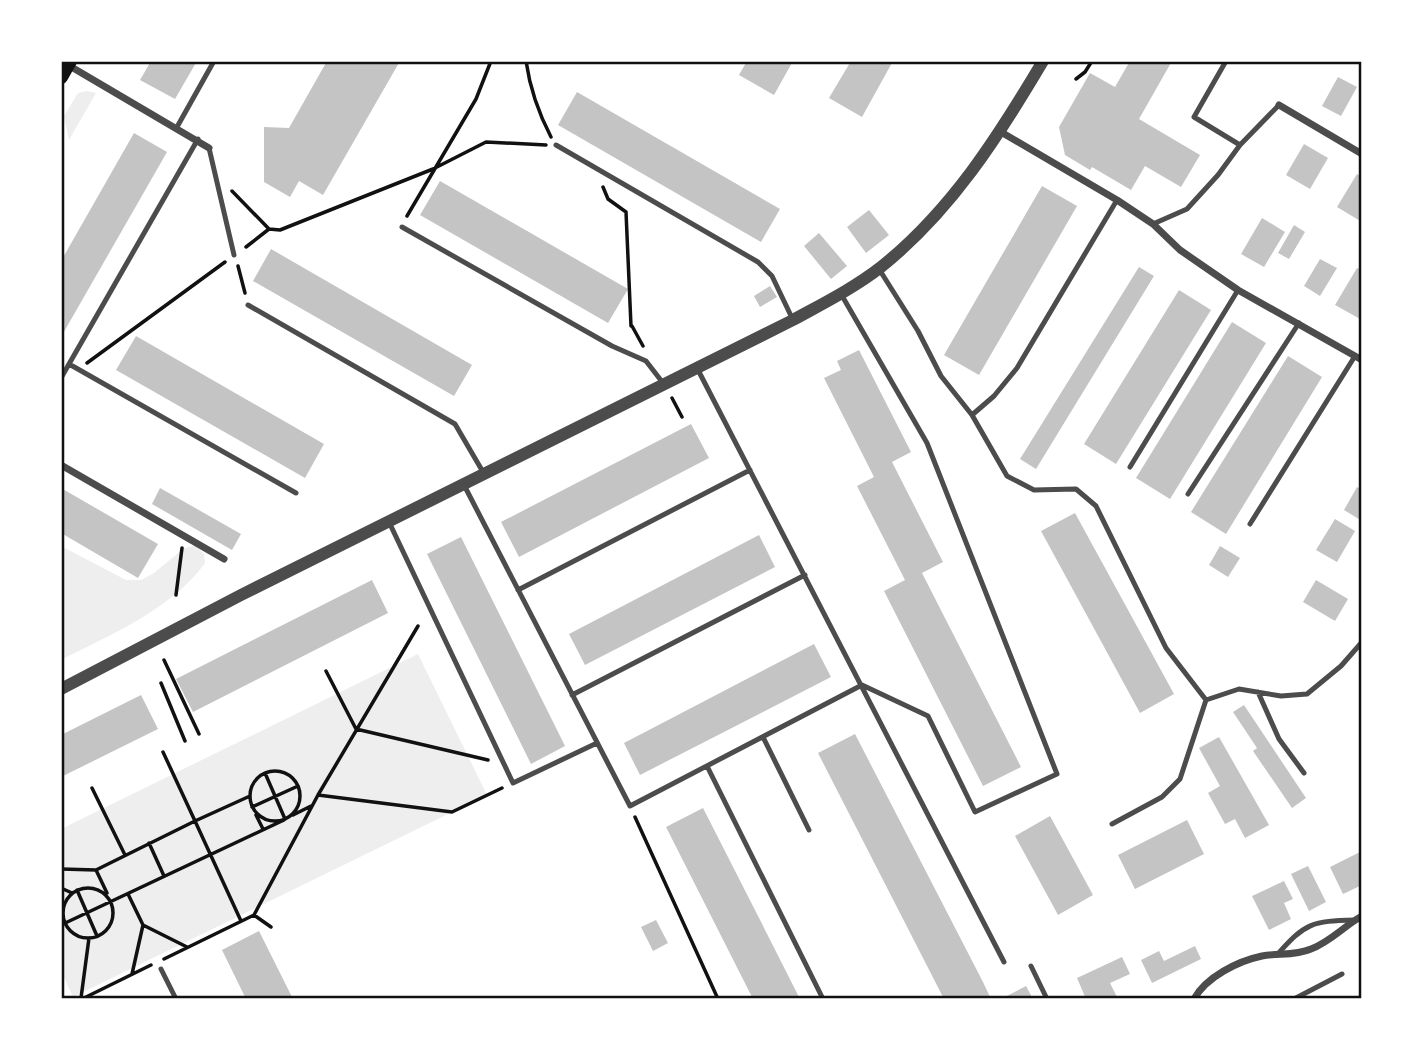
<svg xmlns="http://www.w3.org/2000/svg" width="1423" height="1060" viewBox="0 0 1423 1060" font-family="Arial,sans-serif">
  <style>
    .green { fill: #eee }
    .building { fill: #c4c4c4 }
    .lines { fill: none; stroke-linecap: round; stroke-linejoin: round }
    .path { stroke: #111; stroke-width: 3.5 }
    .service { stroke: #4c4c4c; stroke-width: 5 }
    .minor { stroke: #4c4c4c; stroke-width: 7 }
    .tertiary { stroke: #4c4c4c; stroke-width: 12 }
    .secondary { stroke: #111; stroke-width: 14 }
    .neatline { fill: none; stroke: #111; stroke-width: 2.5 }
  </style>
  <rect width="100%" height="100%" fill="#fff"/>
  <path class="green" d="M87,91L96,93L69,140L64,116L78,93Z
    M195,545L204,554L205,563C172,609 110,635 61,660V546L126,580H141L154,573L183,549Z
    M418,654L487,795L73,997L61,971V829Z"/>
  <path class="building" d="M151,61H197L175,99L140,80Z
    M327,61H400L323,195L299,181L290,197L264,182V127L289,128Z
    M747,61H793L774,95L739,75Z
    M851,61H893L862,117L829,98Z
    M1130,61H1172L1139,119L1200,155L1181,187L1145,166L1131,190L1092,167L1090,170L1065,155L1059,127L1090,73L1115,87Z
    M1338,77L1357,87L1341,116L1322,106Z
    M577,92L780,209L761,242L558,125Z
    M134,133L167,152L61,337V261Z
    M1304,144L1328,158L1310,189L1286,175Z
    M1357,174L1362,177V222L1337,207Z
    M440,181L628,289L608,323L420,215Z
    M1042,186L1077,206L979,375L944,355Z
    M869,210L889,235L866,253L847,227Z
    M1262,218L1285,232L1264,267L1241,254Z
    M1294,225L1305,232L1289,259L1278,253Z
    M819,233L847,266L831,279L804,246Z
    M271,249L472,365L454,396L253,281Z
    M1320,259L1337,268L1320,296L1304,286Z
    M1139,267L1154,276L1036,469L1020,459Z
    M1357,268L1362,270V320L1335,305Z
    M770,286L777,297L760,307L754,296Z
    M1179,290L1211,310L1116,464L1084,444Z
    M1232,322L1266,343L1170,499L1136,478Z
    M136,336L324,444L305,478L116,370Z
    M859,350L911,452L892,462L943,562L922,573L1021,767L983,786L884,591L905,580L857,486L874,477L824,378L841,370L837,361Z
    M1288,356L1322,377L1226,534L1191,512Z
    M691,424L709,458L519,557L501,522Z
    M1357,487L1362,490V521L1344,510Z
    M61,488L158,544L138,578L61,533Z
    M160,488L241,534L232,550L152,504Z
    M1075,513L1174,694L1140,713L1041,531Z
    M1335,519L1355,531L1337,562L1316,550Z
    M759,535L775,567L585,665L569,634Z
    M461,537L565,746L531,764L427,554Z
    M1220,546L1240,558L1228,577L1209,565Z
    M372,580L388,613L193,712L176,679Z
    M1316,580L1348,599L1335,621L1303,602Z
    M814,644L831,677L640,775L624,743Z
    M141,695L158,729L61,777V735Z
    M1244,705L1306,798L1292,808L1253,751L1257,748L1233,712Z
    M855,734L983,982L991,999H944L818,753Z
    M1219,737L1269,825L1245,838L1235,819L1225,824L1208,793L1220,786L1199,748Z
    M703,808L757,914L800,999H753L666,827Z
    M1050,816L1093,895L1058,915L1015,836Z
    M1187,820L1204,854L1135,889L1118,855Z
    M1362,851V885L1343,894L1330,867Z
    M1308,866L1326,902L1309,911L1291,874Z
    M1284,881L1293,899L1284,903L1291,919L1269,930L1252,896Z
    M656,920L668,943L653,951L641,927Z
    M259,931L293,999H246L222,950Z
    M1195,946L1201,959L1152,983L1141,960L1159,951L1164,961Z
    M1122,957L1130,974L1110,983L1118,999H1086L1077,978Z
    M1026,986L1033,999H1001Z"/>
  <g class="lines">
    <path class="path" d="M526,61C530,89 538,112 551,137
      M1076,79L1085,72L1092,61
      M603,187L608,199L626,212L631,326
      M232,191L269,229L280,230L433,169L486,142L546,145
      M407,216L476,99L491,61
      M246,247L269,229
      M238,266L245,293
      M632,326L643,346
      M87,363L225,262
      M672,398L682,417
      M176,595L182,548
      M164,660L199,734
      M326,671L356,729L488,760
      M161,683L185,741
      M250 796a25 25 0 1 1 50 0a25 25 0 1 1-50 0Z
      M265,773L285,819
      M92,788L125,855
      M318,795L452,812L502,788
      M252,807L298,786
      M256,815L263,829
      M293,815L311,806
      M635,817L718,999
      M149,843L164,876
      M61,869L96,870L195,821L163,752
      M96,870L107,893
      M63 913a25 25 0 1 1 50 0a25 25 0 1 1-50 0Z
      M61,888L72,893
      M77,890L97,936
      M128,894L143,925L132,974
      M254,915L271,927
      M241,921L195,821L250,796
      M61,925L284,820
      M143,925L187,947
      M164,959L254,915L318,795L418,626
      M81,998L89,938
      M82,999L151,965"/>
    <path class="service" d="M1226,61L1194,117L1240,145
      M177,127L214,61
      M556,145L758,262L772,276L793,320
      M209,148L234,255
      M1153,224L1187,209L1218,175L1240,145L1279,105
      M402,227L612,346L646,361L663,383
      M879,269L918,331L941,376L972,415L1007,476L1034,490L1076,489L1096,506L1166,648L1206,700L1239,689L1281,696L1307,694L1341,666L1362,642
      M841,294L927,443L1057,774L975,812L928,716L862,685
      M248,305L455,424L483,472
      M69,364L296,493
      M697,368L1004,962
      M61,378L198,139
      M972,415L994,396L1017,368L1117,200
      M1130,467L1238,290
      M464,485L630,806L862,685
      M1188,494L1299,323
      M389,522L513,783L597,743
      M1250,524L1355,356
      M518,590L750,470
      M1258,692L1279,739L1304,773
      M572,695L805,575
      M763,737L809,830
      M707,766L823,999
      M1112,824L1162,797L1180,779L1206,700
      M1277,955C1305,923 1312,921 1355,920
      M1031,966L1047,999
      M161,969L176,999
      M1294,999L1342,974"/>
    <path class="minor" d="M68,65L209,148
      M1279,105L1362,154
      M1001,132L1117,200L1153,224L1180,250L1238,290L1362,360
      M61,465L224,559
      M1194,999C1206,977 1238,961 1262,956C1279,953 1295,956 1311,949C1330,942 1344,926 1362,916"/>
    <path class="tertiary" d="M61,689L241,595L793,320C822,304 854,288 881,267C951,211 998,137 1043,61"/>
    <path class="secondary" d="M61,77L70,61"/>
  </g>
  <rect width="1423" height="1060" fill="none" stroke="#ffffff" stroke-width="126"/>
  <rect x="63" y="63" width="1297" height="934" class="neatline"/>
</svg>
